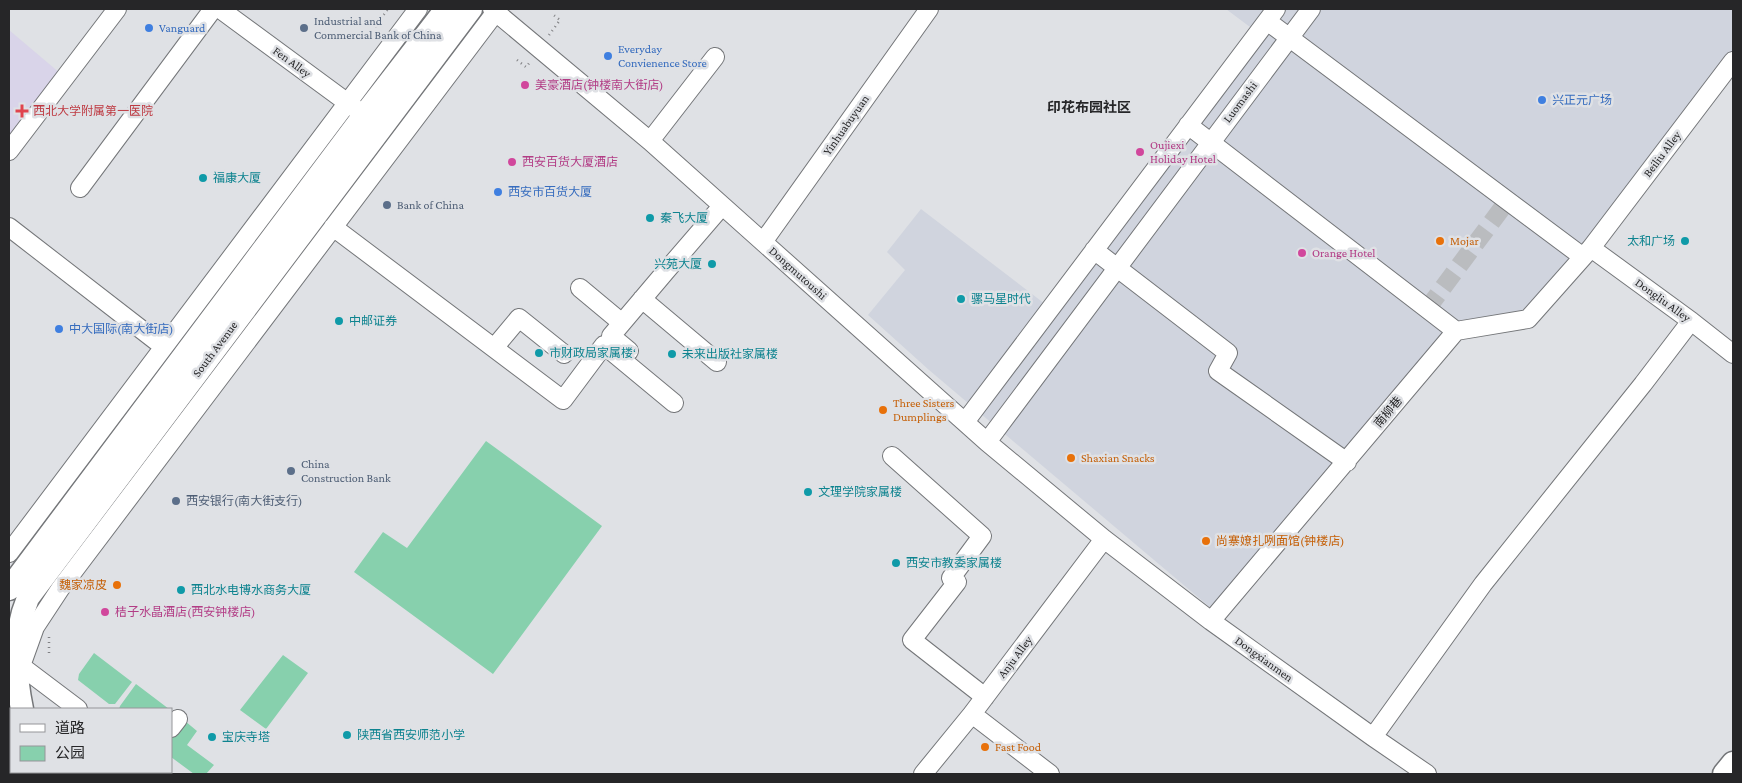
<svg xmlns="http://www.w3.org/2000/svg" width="1742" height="783" viewBox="0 0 1742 783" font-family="'Crimson Pro','Noto Sans SC',serif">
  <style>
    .built { fill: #d0d4de }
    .medical { fill: #d9d4e9 }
    .green { fill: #87d0ad }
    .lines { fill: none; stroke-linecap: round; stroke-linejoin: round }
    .minor-tunnel { stroke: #babcbf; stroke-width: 18; stroke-dasharray: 18 9; stroke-linecap: butt }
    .minor-casing { stroke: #747679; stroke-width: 20 }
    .major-casing { stroke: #747679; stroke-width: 25 }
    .path { stroke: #808184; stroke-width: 2.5; stroke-dasharray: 1 4; stroke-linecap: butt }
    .minor { stroke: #fff; stroke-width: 18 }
    .major { stroke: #fff; stroke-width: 22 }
    .shop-dot { fill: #3f7fe0; stroke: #dfe1e5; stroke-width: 2 }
    .service-dot { fill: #5c6f8a; stroke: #dfe1e5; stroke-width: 2 }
    .hotel-dot { fill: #d1479c; stroke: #dfe1e5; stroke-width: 2 }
    .health-dot { fill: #e0444e; stroke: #dfe1e5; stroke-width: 2 }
    .culture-dot { fill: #0f9aa8; stroke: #dfe1e5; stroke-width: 2 }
    .food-dot { fill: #e8710a; stroke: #dfe1e5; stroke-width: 2 }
    .labels { text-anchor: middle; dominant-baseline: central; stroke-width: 5; stroke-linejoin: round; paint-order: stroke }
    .service-label { font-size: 12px; fill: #4e5e75; stroke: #dfe1e5; text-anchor: start }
    .shop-label { font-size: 12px; fill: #366cbe; stroke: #dfe1e5; text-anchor: start }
    .street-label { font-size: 12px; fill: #262628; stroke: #dfe1e5 }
    .hotel-label { font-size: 12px; fill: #b23c85; stroke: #dfe1e5; text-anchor: start }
    .health-label { font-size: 12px; fill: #be3a42; stroke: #dfe1e5; text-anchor: start }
    .culture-label { font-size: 12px; fill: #0d838f; stroke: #dfe1e5; text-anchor: start }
    .food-label { font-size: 12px; fill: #c56008; stroke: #dfe1e5; text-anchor: start }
    .neighbourhood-label { font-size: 14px; font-weight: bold; fill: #262628; stroke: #dfe1e5 }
  </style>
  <rect width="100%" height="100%" fill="#dfe1e5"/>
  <path class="built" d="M1226,9H1733V61L1528,319L1456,331L1218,614L929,370L868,315L905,270L887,252L921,209L1045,304L1254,30Z"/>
  <path class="medical" d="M9,30L61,74L9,148Z"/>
  <path class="green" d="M486,441L602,526L493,674L354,572L383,532L407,548Z
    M94,653L132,682L115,704H109L78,680L79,674Z
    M283,655L308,673L266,729L240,710Z
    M136,684L169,709H119L120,706Z
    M185,721L197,731L187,745L214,765L206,774H194L171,757V739Z"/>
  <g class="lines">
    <path class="minor-tunnel" d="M1427,309L1508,200"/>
    <defs>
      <path id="minor" d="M220,9L356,109
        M492,9L650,141L987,442L1104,539L1211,621L1373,737L1427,774
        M1267,21L1583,257
        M1188,125L1456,331
        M650,141L715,57
        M9,151L117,9
        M80,188L213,9
        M9,227L164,347
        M333,227L563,400L604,345L674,403
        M763,242L929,9
        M1591,248L1691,321L1733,354
        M1094,250L1228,353L1218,371L1347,462
        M580,288L622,323
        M642,299L717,362
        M494,348L519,318L564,354
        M629,351L611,336L666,271L722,206
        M965,422L1276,9
        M987,442L1311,9
        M892,456L982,536L951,578L957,582L912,640L985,697
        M9,553L418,9
        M1211,621L1456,331L1528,319L1591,248L1733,61
        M17,656L21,666L78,709
        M21,666L35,627L60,589L498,9
        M972,714L1050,774
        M171,728L178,719
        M1373,737L1483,584L1643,384L1691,321
        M96,774L98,772
        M923,774L972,714L1104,539"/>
      <path id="major" d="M9,589L364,115L446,9
        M22,709C14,671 13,634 28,598L471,9
        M36,772L37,774
        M1724,774L1733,763"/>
    </defs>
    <use href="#minor" class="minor-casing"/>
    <use href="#major" class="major-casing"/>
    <path class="path" d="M375,27L388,9
      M549,35L560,20L551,13
      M517,60L526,67L530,62
      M49,637V654"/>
    <use href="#minor" class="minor"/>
    <use href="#major" class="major"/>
  </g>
  <g class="shop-dot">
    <circle cx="149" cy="28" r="5"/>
    <circle cx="608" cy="56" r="5"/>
    <circle cx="1542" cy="100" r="5"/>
    <circle cx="498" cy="192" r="5"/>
    <circle cx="59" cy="329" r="5"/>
  </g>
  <g class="service-dot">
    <circle cx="304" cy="28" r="5"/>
    <circle cx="387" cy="205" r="5"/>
    <circle cx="291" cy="471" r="5"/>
    <circle cx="176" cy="501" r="5"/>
  </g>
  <g class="hotel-dot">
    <circle cx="525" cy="85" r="5"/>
    <circle cx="1140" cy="152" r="5"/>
    <circle cx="512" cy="162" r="5"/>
    <circle cx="1302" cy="253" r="5"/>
    <circle cx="105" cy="612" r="5"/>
  </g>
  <path class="health-dot" d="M19.5 103.5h5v5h5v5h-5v5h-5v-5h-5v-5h5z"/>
  <g class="culture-dot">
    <circle cx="203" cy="178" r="5"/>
    <circle cx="650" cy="218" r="5"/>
    <circle cx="1685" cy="241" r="5"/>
    <circle cx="712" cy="264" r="5"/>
    <circle cx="961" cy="299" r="5"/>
    <circle cx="339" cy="321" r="5"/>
    <circle cx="539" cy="353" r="5"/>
    <circle cx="672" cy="354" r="5"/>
    <circle cx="808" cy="492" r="5"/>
    <circle cx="896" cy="563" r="5"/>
    <circle cx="181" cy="590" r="5"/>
    <circle cx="347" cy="735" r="5"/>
    <circle cx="212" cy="737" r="5"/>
  </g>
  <g class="food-dot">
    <circle cx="1440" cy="241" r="5"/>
    <circle cx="883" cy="410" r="5"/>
    <circle cx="1071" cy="458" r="5"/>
    <circle cx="1206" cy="541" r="5"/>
    <circle cx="117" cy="585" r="5"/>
    <circle cx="985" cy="747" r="5"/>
  </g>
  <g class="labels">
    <g class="service-label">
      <text x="314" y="21">Industrial and<tspan x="314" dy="14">Commercial Bank of China</tspan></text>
      <text x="397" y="205">Bank of China</text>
      <text x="301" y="464">China<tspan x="301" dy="14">Construction Bank</tspan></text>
      <text x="186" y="501">西安银行(南大街支行)</text>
    </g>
    <g class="shop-label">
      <text x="159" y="28">Vanguard</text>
      <text x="618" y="49">Everyday<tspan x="618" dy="14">Convienence Store</tspan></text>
      <text x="1552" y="100">兴正元广场</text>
      <text x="508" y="192">西安市百货大厦</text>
      <text x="69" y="329">中大国际(南大街店)</text>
    </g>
    <g class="street-label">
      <text transform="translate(292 62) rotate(36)">Fen Alley</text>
      <text transform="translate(1240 102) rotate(-53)">Luomashi</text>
      <text transform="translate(846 125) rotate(-55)">Yinhuabuyuan</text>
      <text transform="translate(1662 154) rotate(-53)">Beiliu Alley</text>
      <text transform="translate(798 273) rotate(42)">Dongmutoushi</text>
      <text transform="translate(1663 300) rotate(36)">Dongliu Alley</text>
      <text transform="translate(215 349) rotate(-53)">South Avenue</text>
      <text transform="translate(1388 412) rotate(-50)">南柳巷</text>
      <text transform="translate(1015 657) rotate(-53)">Anju Alley</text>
      <text transform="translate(1264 659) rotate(36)">Dongxianmen</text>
    </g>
    <g class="hotel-label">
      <text x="535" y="85">美豪酒店(钟楼南大街店)</text>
      <text x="1150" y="145">Oujiexi<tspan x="1150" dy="14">Holiday Hotel</tspan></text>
      <text x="522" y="162">西安百货大厦酒店</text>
      <text x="1312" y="253">Orange Hotel</text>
      <text x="115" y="612">桔子水晶酒店(西安钟楼店)</text>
    </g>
    <g class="health-label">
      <text x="33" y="111">西北大学附属第一医院</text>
    </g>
    <g class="culture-label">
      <text x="213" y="178">福康大厦</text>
      <text x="660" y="218">秦飞大厦</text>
      <text x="1675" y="241" text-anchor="end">太和广场</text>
      <text x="702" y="264" text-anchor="end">兴苑大厦</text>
      <text x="971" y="299">骡马星时代</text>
      <text x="349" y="321">中邮证券</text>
      <text x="549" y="353">市财政局家属楼‘</text>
      <text x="682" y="354">未来出版社家属楼</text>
      <text x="818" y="492">文理学院家属楼</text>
      <text x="906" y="563">西安市教委家属楼</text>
      <text x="191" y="590">西北水电博水商务大厦</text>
      <text x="357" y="735">陕西省西安师范小学</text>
      <text x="222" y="737">宝庆寺塔</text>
    </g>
    <g class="food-label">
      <text x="1450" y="241">Mojar</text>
      <text x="893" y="403">Three Sisters<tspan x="893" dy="14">Dumplings</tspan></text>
      <text x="1081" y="458">Shaxian Snacks</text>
      <text x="1216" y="541">尚寨嫽扎咧面馆(钟楼店)</text>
      <text x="107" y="585" text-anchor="end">魏家凉皮</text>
      <text x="995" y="747">Fast Food</text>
    </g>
    <g class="neighbourhood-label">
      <text x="1089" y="107">印花布园社区</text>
    </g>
  </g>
  <rect width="1742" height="783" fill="none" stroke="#262628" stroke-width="20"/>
  <rect x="10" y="708" width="162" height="65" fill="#dfe1e5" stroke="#959699"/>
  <rect x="20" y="724" width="25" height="8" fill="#ffffff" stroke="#959699"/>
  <text x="55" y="733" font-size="15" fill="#262628">道路</text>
  <rect x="20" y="746" width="25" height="15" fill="#87d0ad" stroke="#959699"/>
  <text x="55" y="758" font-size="15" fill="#262628">公园</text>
</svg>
